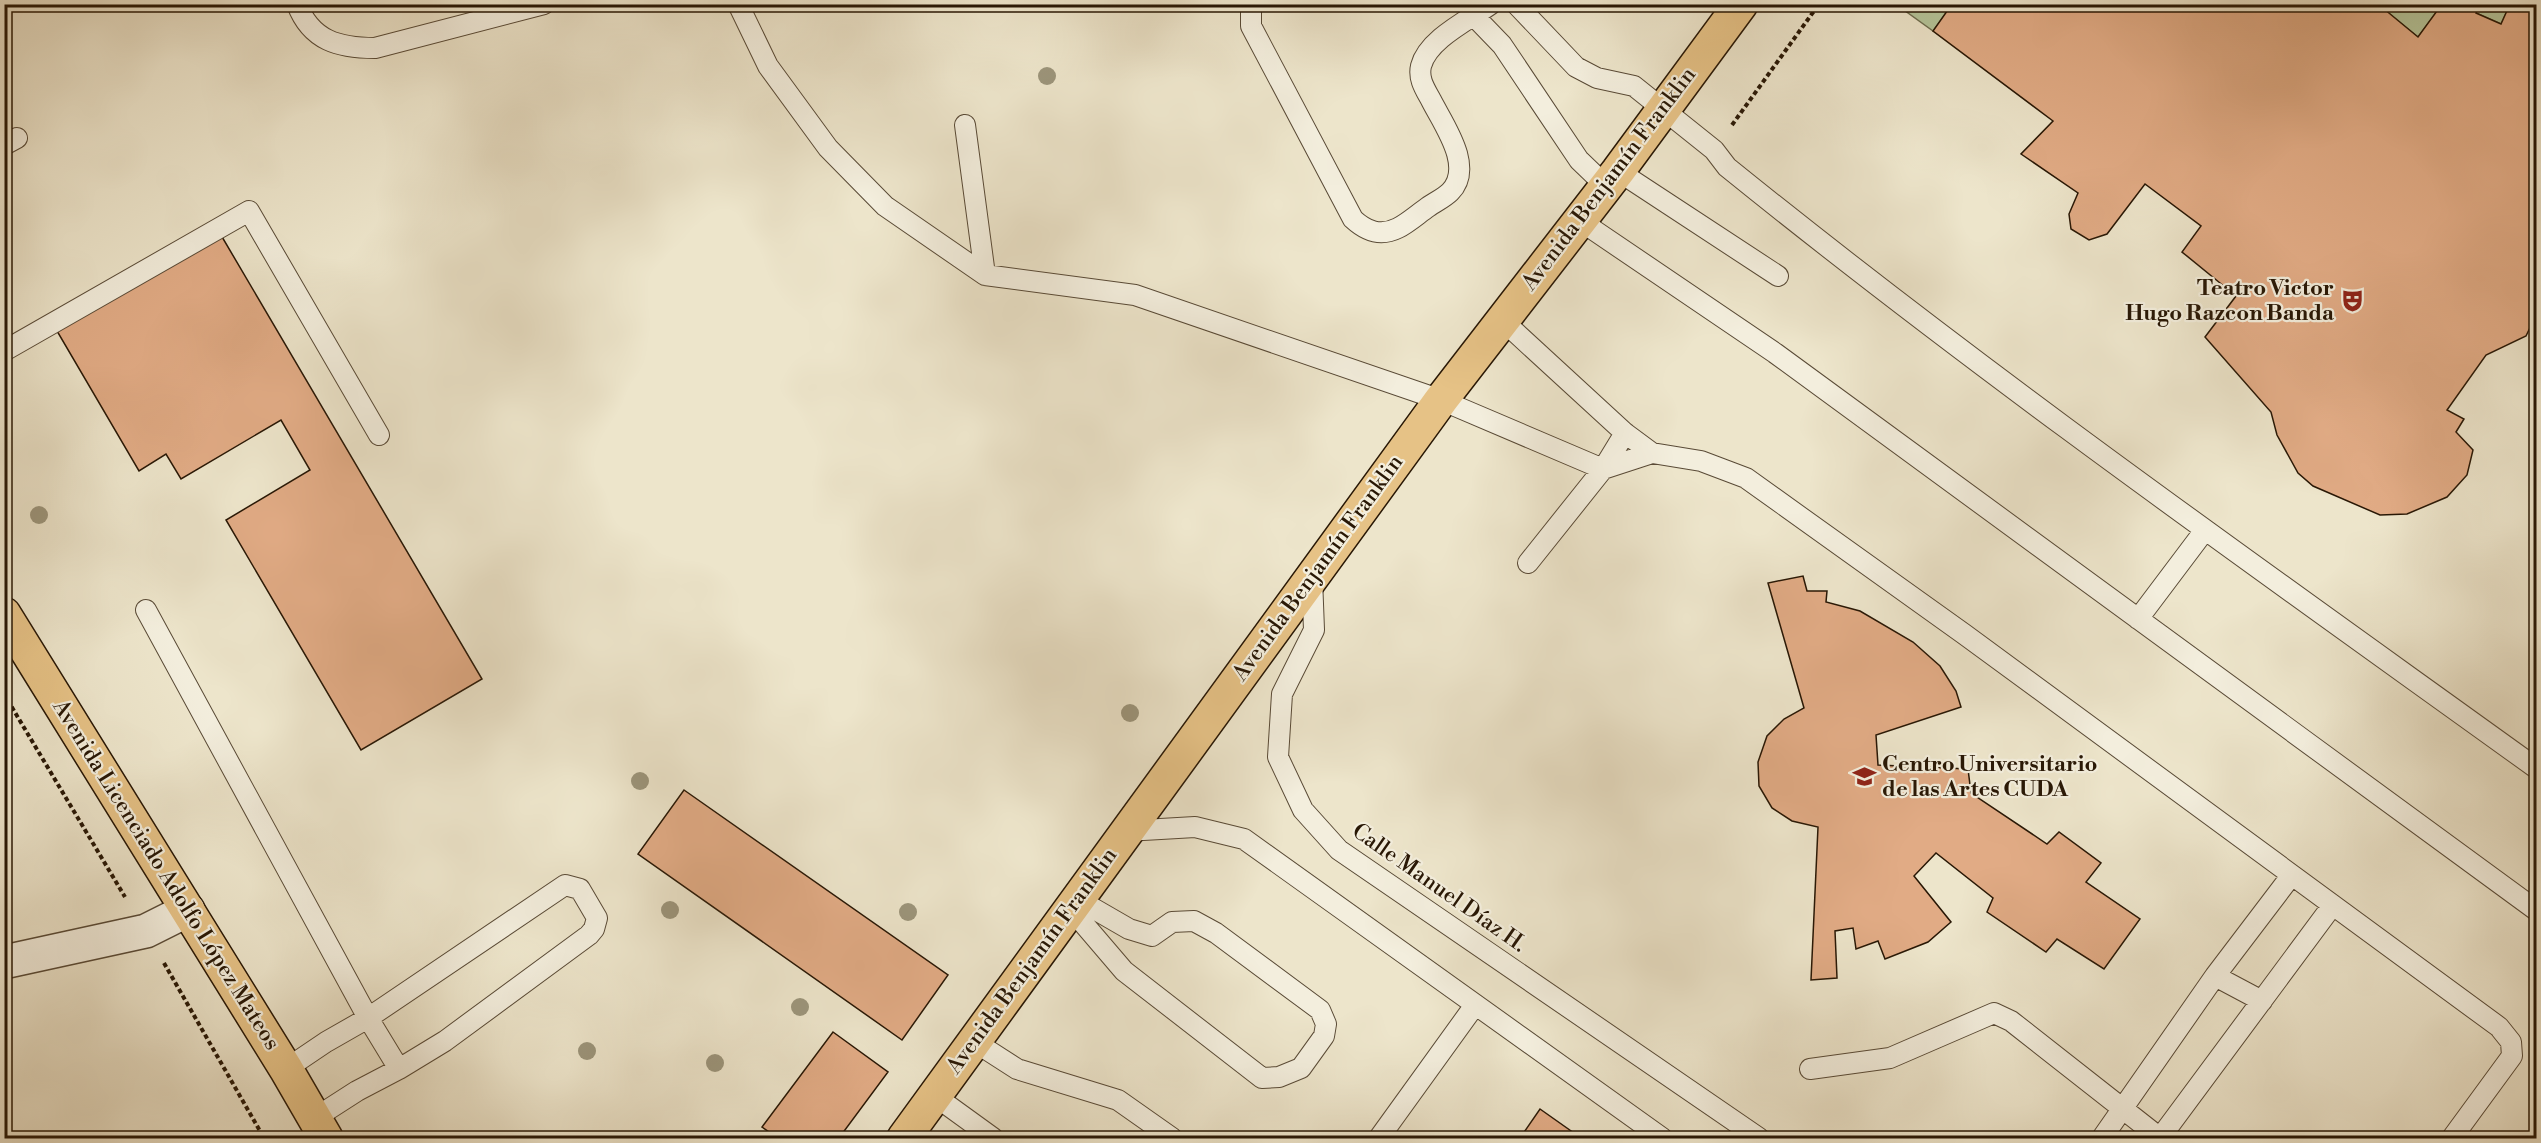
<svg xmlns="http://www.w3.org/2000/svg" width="2541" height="1143" viewBox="0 0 2541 1143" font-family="'Libre Bodoni',serif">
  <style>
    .green { fill: #b5c59a; stroke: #6e6e50; stroke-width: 1.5 }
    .building { fill: #e1ab85; stroke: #281705; stroke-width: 1.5 }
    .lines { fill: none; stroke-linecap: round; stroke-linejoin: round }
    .lane-casing { stroke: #594a36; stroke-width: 22 }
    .street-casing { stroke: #594a36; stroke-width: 36 }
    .primary-casing { stroke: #281705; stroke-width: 36 }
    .path { stroke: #281705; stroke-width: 4; stroke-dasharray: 4.5 3; stroke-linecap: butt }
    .lane { stroke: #f3eedd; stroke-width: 20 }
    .street { stroke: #f3eedd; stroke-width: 33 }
    .primary { stroke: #e6c286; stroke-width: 33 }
    .tree { fill: #9c957b }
    .labels { text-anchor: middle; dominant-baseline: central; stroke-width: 4.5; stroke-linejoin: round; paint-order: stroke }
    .street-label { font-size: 22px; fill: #281705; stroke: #f3eedd }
    .poi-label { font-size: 22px; font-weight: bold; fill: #281705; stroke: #f3eedd; text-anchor: end }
  </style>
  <rect width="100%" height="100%" fill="#ede5cb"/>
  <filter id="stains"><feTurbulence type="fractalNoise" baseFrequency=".00333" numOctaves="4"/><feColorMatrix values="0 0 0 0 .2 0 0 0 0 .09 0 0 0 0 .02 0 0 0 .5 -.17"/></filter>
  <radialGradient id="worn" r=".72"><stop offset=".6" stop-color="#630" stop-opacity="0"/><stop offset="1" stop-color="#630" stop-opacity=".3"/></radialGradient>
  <path class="green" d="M1897,5H1952L1933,31Z
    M2378,5H2442L2418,37Z
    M2479,5H2510L2501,24L2476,13Z"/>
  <path class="building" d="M1952,4H2378L2418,37L2442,4H2479L2476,13L2501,24L2510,4H2536V315L2526,336L2486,355L2447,410L2464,419L2456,432L2473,450L2467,475L2447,497L2407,514L2380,515L2313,486L2298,473L2277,435L2271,412L2205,337L2236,296L2182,252L2201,226L2145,184L2107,234L2089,240L2071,229L2069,214L2078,193L2021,154L2053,121L1933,31Z
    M218,230L482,679L361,750L226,520L310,470L281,420L181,479L166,454L139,471L57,331Z
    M1803,576L1807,591H1827L1826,602L1860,611L1913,642L1940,666L1956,691L1961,707L1876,735L1878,765L1968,769L1971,793L2047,844L2059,832L2101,863L2086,882L2140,919L2104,969L2057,939L2046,952L1987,912L1993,898L1936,853L1914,876L1951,922L1928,942L1885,959L1878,941L1856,949L1853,928L1835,931L1837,978L1811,980L1818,827L1792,821L1772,808L1759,786L1758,762L1767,736L1784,719L1804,708L1768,583Z
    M684,790L948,975L902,1040L638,854Z
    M833,1032L888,1072L839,1138H778L762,1127Z
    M1540,1109L1581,1138H1520Z"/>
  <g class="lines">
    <defs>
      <path id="lane" d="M297,4C311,41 339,48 375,48L544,4
        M738,4L768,66L828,148L885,206L985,275L1135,295L1441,400L1603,469L1652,453
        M1253,4L1251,11V26L1353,219C1366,231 1380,237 1398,228C1408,223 1418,214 1428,207C1435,202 1444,198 1450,192C1475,167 1443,124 1431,100C1425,89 1418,79 1421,66C1428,39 1469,20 1491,4
        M1516,4L1576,67L1597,78L1634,86L1714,150L1727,167C1988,378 2264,572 2536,768
        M1474,16L1502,45L1579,160L1606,186
        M965,125L985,275
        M4,145L17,138
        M1618,171L1778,276
        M1579,220L1775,353L2536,910
        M1502,320L1625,433L1652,453L1701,461L1746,478L1964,634L2499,1027L2511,1042L2512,1056L2452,1138
        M4,351L249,211L379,435
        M1528,563L1603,469L1625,433
        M1312,578L1314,630L1282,694L1278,757L1303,810L1339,850L1759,1138
        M146,610L368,1018L399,1069
        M2138,619L2205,530
        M1126,831L1195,827L1244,839L1662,1138
        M1071,909L1124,971L1262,1078L1279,1077L1301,1068L1324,1036L1326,1024L1320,1010L1216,933L1194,921L1172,922L1152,936L1129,929L1077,899
        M2215,976L2262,1001
        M975,1042L1017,1069L1118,1100L1172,1138
        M286,1069L326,1042L368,1018L565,885L580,889L597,918L594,929L589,935L445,1041L399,1069L357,1091L315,1118
        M1810,1069L1890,1058L1994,1013L2011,1021L2160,1138
        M935,1096L993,1138
        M1379,1138L1475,1005
        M2102,1138L2215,976L2291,876
        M2160,1138L2332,906"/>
      <path id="street" d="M4,962L146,931L188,910"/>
      <path id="primary" d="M4,614L286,1069L326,1138
        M904,1138L1441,400L1618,171L1741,4"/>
    </defs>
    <use href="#lane" class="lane-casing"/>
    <use href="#street" class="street-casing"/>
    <use href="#primary" class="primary-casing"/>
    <path class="path" d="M1732,125L1819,4
      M4,694L125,897
      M164,963L264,1138"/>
    <use href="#lane" class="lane"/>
    <use href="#street" class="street"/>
    <use href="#primary" class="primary"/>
  </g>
  <g class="tree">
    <circle cx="1047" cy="76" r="9"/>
    <circle cx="39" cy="515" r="9"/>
    <circle cx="1130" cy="713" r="9"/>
    <circle cx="640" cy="781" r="9"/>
    <circle cx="670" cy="910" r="9"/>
    <circle cx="908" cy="912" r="9"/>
    <circle cx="800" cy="1007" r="9"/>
    <circle cx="587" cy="1051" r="9"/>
    <circle cx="715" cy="1063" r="9"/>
  </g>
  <defs>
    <symbol id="theatre-bare" viewBox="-9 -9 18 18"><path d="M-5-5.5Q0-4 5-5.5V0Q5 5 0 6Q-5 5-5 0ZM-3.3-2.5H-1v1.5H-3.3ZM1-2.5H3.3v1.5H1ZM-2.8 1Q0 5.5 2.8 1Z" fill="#8f2418" stroke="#f3eedd" stroke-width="2.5" paint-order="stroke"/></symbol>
    <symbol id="university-bare" viewBox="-9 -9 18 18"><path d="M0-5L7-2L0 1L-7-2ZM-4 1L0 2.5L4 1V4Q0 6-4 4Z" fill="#8f2418" stroke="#f3eedd" stroke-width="2.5" paint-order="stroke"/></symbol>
  </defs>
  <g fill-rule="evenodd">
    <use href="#theatre-bare" x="2336" y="284" width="33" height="33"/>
    <use href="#university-bare" x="1848" y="760" width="33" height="33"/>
  </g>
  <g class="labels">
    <g class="street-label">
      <text transform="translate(1609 179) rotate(-53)">Avenida Benjamín Franklin</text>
      <text transform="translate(1318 568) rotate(-54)">Avenida Benjamín Franklin</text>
      <text transform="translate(166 875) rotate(58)">Avenida Licenciado Adolfo López Mateos</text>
      <text transform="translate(1439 888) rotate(35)">Calle Manuel Díaz H.</text>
      <text transform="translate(1032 961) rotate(-54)">Avenida Benjamín Franklin</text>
    </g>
    <g class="poi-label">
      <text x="2334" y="288">Teatro Victor<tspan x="2334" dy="25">Hugo Razcon Banda</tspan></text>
      <text x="1882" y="764" text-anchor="start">Centro Universitario<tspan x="1882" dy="25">de las Artes CUDA</tspan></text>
    </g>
  </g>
  <rect width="2541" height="1143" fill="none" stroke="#ede5cb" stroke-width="24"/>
  <rect x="6" y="6" width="2529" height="1131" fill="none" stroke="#281705" stroke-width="3"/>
  <rect x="12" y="12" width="2517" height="1119" fill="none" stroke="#281705" stroke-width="1.5"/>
  <rect width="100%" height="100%" filter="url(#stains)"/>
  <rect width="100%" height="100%" fill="url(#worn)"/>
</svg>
